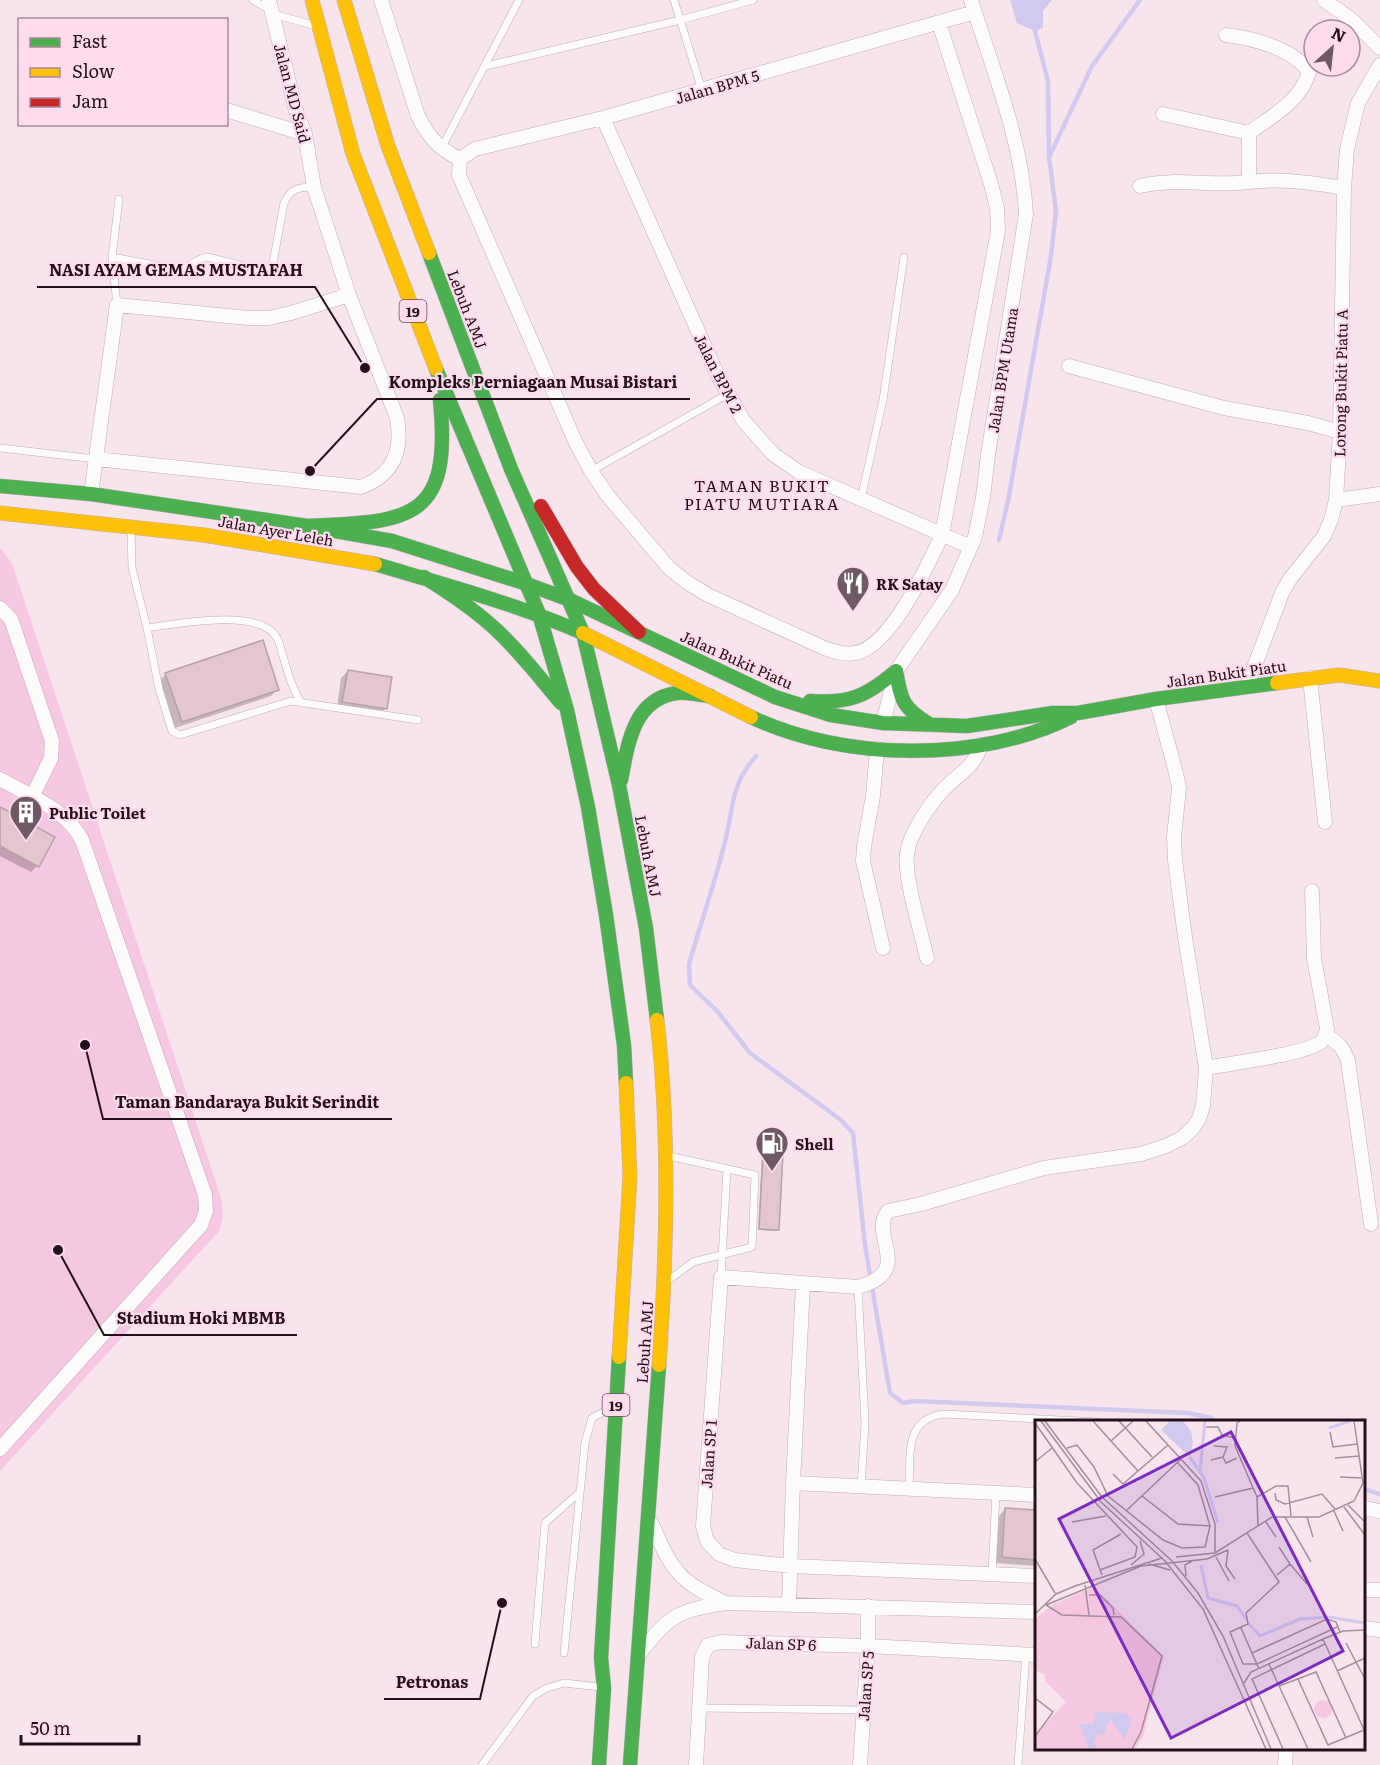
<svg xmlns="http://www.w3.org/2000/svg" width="1380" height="1765" viewBox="0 0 1380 1765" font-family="Literata,serif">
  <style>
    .green { fill: #f6c7e0 }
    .water { fill: #d1caee }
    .shadow { fill: #0003 }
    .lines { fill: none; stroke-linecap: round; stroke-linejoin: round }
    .stream { stroke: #d1caee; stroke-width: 4.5 }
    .building { fill: #e3c6ce; stroke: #b5a1a8; stroke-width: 1.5 }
    .lane-casing { stroke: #bfadb6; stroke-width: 8 }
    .street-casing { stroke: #bfadb6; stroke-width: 15 }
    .fast-casing { stroke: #bfadb6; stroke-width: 15 }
    .slow-casing { stroke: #bfadb6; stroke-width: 15 }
    .jam-casing { stroke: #bfadb6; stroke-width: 15 }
    .lane { stroke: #fefbfc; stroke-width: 7 }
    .street { stroke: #fefbfc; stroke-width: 14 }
    .fast { stroke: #4caf50; stroke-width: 14 }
    .slow { stroke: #ffc107; stroke-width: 14 }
    .jam { stroke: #c62828; stroke-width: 14 }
    .labels { text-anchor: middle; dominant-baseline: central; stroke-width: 4.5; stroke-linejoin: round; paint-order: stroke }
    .shield { fill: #ffdced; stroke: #664d5a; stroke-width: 1.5 }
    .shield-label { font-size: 14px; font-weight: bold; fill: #24101b }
    .street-label { font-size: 15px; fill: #24101b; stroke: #ffdced }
    .poi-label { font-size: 15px; font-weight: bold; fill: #24101b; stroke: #ffdced; text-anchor: start }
    .neighbourhood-label { font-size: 16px; letter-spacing: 1.5px; fill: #24101b; stroke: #ffdced }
    .inset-river { fill: none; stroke: #d1caee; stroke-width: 3 }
    .inset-road { fill: none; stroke: #a38f99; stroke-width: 1.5 }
    .view { fill: #7b2cbf; fill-opacity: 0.15; stroke: #7b2cbf; stroke-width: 3 }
    .inset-edge { fill: none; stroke: #24101b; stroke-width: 3 }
    .leader { fill: none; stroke: #24101b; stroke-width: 2 }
    .callout-dot { fill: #24101b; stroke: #ffdced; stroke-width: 2 }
    .callout-label { font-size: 16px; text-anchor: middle; font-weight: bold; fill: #24101b; stroke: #ffdced; stroke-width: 4.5; stroke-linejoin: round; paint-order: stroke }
  </style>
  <rect width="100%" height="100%" fill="#f7e4ed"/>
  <path class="green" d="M0,548L12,563L221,1198L223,1216L219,1231L0,1471Z"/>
  <path class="water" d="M1010,0H1052L1043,11V28L1035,31L1017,23Z"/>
  <path class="shadow" d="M348,671L386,708L379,715L337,708L341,678Z
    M166,674L278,689L271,696L175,728L159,681Z
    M0,812L37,866L31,872L0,856Z
    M763,1153L778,1230L776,1231L758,1230L762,1155Z
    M1005,1509L1036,1511V1566L996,1563L999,1516Z"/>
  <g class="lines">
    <path class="stream" d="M1050,155L1092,66L1140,0
      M999,540L1008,501L1051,256L1056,211L1049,157L1048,81L1035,31
      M756,756C731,785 734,803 726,838C716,880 701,922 689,964L690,985L718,1012L750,1053L841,1120L853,1133L865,1245L890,1393L903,1403L915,1401L1188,1413L1211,1418L1215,1422
      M1364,1489L1380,1494"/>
  </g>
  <path class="building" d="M263,640L279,690L182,722L165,673Z
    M348,670L392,677L387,709L342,702Z
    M0,807L55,837L39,867L0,846Z
    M763,1152L783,1153L779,1230L759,1229Z
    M1005,1508L1036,1510V1560L1002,1557Z"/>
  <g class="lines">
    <defs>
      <path id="lane" d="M253,0L280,16L313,25
        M674,0L702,90
        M486,66L680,20L753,0
        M441,149L519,0
        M112,257L176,269C191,269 194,258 208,257L259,270L268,268L273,263L284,203C291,188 299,187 314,187
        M117,305L112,257L119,199
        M0,448L96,459
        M591,471L728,394
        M861,499L883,400L904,257
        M131,530L132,568L147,628L159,689L172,731L180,735L291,701L418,720
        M147,628C176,624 260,607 277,638C280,643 281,650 283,656C288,673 292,688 301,703
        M669,1156L755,1175L752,1247L693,1262L670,1279
        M721,1277L727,1169
        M858,1287L865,1423L861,1487
        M909,1489C911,1457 903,1419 944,1414L1098,1422
        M992,1574L996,1493
        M535,1644L545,1523L580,1492
        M564,1653L585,1443L592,1418L611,1408
        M698,1708L864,1710
        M482,1765L533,1696L547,1688L564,1683L600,1687
        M1018,1765L1026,1654"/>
      <path id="street" d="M381,0L418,116C430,139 438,148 460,159
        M1324,0L1352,20L1380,48
        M226,110L305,134
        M1163,114L1249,133C1272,116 1301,101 1309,72C1294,49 1253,38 1226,35
        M603,118L718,376L743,420L773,454L799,472L971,547
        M1249,133V182C1281,178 1313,183 1344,188
        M460,159L459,175L575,441L591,471L608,496L669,568L688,583L708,595L824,648C835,652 845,655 856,653C891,646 928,565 942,535L998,231L997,208L991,184L939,23
        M460,159L475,149L603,118L975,12
        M1140,186C1176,177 1213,187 1249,182
        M1069,366L1224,408L1308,423L1340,432
        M96,459L361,487C393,475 403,451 397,418L349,295L314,187L305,134L296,111L269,0
        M91,494L117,305L248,318H269L291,313L349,295
        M1336,500L1380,494
        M0,608L11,619L52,741L51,758L32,797
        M1310,678L1325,822
        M1247,686L1282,593L1290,579L1324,536L1331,520L1336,500L1340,432L1344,188L1347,149L1358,103L1380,65
        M883,723L896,671L952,590L975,537L983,497L988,455L1026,214C1022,139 993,71 971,0
        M877,749L873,796L864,846L863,861L883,948
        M0,779C30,796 66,809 82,840L205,1195L206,1211L201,1225L0,1449
        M927,958C921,932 904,878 907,854C909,834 930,804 943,790C958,774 975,767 981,745
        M1325,1035C1338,1042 1343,1047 1348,1061L1371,1224
        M1206,1068C1231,1063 1303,1055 1321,1042C1325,1038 1326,1034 1327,1029L1314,958L1312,891
        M793,1483L1036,1495
        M1364,1508L1380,1511
        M652,1524C672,1571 678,1581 726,1603
        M1036,1576L790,1566L735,1560L719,1554L707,1541L703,1526L721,1277L858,1287C916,1271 868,1236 888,1211L921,1204L1044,1168L1141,1154L1166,1146L1182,1138L1192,1129L1199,1119L1203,1106L1206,1068L1185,937L1175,860L1174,837L1179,788L1175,769L1156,699
        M1364,1590H1380
        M789,1605L793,1483L803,1284
        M1364,1628L1380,1630
        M640,1653C671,1614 677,1611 726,1603L1036,1612
        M696,1765L702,1657L708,1645L721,1642L868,1646L1036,1655
        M860,1765L868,1646V1606
        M1285,1765L1286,1748"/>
      <path id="fast" d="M429,253L511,469L583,633L619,785L646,928L657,1020
        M436,369L539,614L567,710L588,807L606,915L624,1045L626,1083
        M0,486L91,494L307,526L392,541L524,583L570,600
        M307,526C411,522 452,520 440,400
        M375,564C446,585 516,604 583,633
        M424,577C448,592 471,607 492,626C518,649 539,677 561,703
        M570,600L775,697L831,715L883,723L967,726L1053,713H1078L1156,699L1277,683
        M896,671C901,701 903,708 929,724
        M810,701C849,704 867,696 896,671
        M751,717C843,761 979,763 1071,717
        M621,780C628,744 633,699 677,693C688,692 699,695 710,696
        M599,1765L604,1688L601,1658L619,1357
        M630,1765L659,1365"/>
      <path id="slow" d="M312,0L353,154L436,369
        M344,0L388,146L429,253
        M0,513L204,535L375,564
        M583,633L751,717
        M1277,683L1339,675L1380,681
        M657,1020C670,1135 667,1250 659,1365
        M619,1357L630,1176L626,1083"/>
      <path id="jam" d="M541,506L577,567L594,589L639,632"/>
    </defs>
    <use href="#lane" class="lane-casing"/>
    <use href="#street" class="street-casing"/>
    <use href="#fast" class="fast-casing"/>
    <use href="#slow" class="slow-casing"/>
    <use href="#jam" class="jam-casing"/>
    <use href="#lane" class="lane"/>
    <use href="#street" class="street"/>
    <use href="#fast" class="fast"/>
    <use href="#slow" class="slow"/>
    <use href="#jam" class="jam"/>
  </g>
  <defs>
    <symbol id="restaurant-pin" viewBox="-11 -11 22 30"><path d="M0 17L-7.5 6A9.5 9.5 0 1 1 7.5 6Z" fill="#6e5a64" stroke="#ffdced"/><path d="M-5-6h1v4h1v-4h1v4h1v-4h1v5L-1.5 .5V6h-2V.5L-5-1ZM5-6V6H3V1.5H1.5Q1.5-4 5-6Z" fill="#fff"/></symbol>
    <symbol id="building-pin" viewBox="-11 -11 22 30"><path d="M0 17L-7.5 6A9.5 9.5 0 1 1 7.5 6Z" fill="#6e5a64" stroke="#ffdced"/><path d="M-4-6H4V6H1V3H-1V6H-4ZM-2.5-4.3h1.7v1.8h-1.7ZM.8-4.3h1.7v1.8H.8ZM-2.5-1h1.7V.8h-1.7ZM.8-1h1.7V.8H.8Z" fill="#fff"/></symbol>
    <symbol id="fuel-pin" viewBox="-11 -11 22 30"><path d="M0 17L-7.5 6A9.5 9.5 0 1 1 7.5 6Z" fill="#6e5a64" stroke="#ffdced"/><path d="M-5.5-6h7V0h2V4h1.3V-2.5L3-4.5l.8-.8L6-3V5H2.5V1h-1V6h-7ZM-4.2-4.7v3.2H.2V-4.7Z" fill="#fff"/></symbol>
  </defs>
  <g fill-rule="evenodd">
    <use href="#restaurant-pin" x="834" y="564" width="38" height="52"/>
    <use href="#building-pin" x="7" y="793" width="38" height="52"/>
    <use href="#fuel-pin" x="753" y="1124" width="38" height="52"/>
  </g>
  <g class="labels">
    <g class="shield">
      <rect x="399.5" y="300" width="27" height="22" rx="4.5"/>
      <rect x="602.5" y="1394" width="27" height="22" rx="4.5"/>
    </g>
    <g class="shield-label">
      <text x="413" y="311">19</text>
      <text x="616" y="1405">19</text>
    </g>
    <g class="street-label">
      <text transform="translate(717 86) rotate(-16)">Jalan BPM 5</text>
      <text transform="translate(293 93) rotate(75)">Jalan MD Said</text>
      <text transform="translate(468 309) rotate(69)">Lebuh AMJ</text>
      <text transform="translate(1002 370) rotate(-81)">Jalan BPM Utama</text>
      <text transform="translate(719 373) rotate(63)">Jalan BPM 2</text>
      <text transform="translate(1340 383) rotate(-89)">Lorong Bukit Piatu A</text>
      <text transform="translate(276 530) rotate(10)">Jalan Ayer Leleh</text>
      <text transform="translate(737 659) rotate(24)">Jalan Bukit Piatu</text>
      <text transform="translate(1226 673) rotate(-8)">Jalan Bukit Piatu</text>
      <text transform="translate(649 856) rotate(79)">Lebuh AMJ</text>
      <text transform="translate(644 1342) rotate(-86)">Lebuh AMJ</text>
      <text transform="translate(708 1454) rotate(-86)">Jalan SP 1</text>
      <text transform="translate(781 1643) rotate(2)">Jalan SP 6</text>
      <text transform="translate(865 1686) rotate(-86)">Jalan SP 5</text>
    </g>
    <g class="poi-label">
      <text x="876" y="583">RK Satay</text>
      <text x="49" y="812">Public Toilet</text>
      <text x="795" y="1143">Shell</text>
    </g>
    <g class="neighbourhood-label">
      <text x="762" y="485">TAMAN BUKIT<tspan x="762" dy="18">PIATU MUTIARA</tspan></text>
    </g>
  </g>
  <g transform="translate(1035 1420)">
    <rect width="330" height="330" fill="#f7e4ed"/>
    <path d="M59,167L129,236L108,316L100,329H0V315L31,282L11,262L9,254L0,250V199L17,185ZM279 289a9 9 0 1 1 18 0a9 9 0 1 1-18 0Z" fill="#f6c7e0"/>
    <path d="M135,1H148L156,11L158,22L155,37L126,10ZM60,292L91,293L97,301L90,320L75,298L69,314H63L59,322L62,329H53L45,304H58Z" fill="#d1caee"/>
    <path class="inset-river" d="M294,8L315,1M155,37L169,58L183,103M165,51L170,1M166,145L173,178L202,186L211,199M213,203L225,216L265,199L294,197L330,203"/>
    <path class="inset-road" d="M6,1L66,82L130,141L168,189L231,329M10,1L67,77L137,141L163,173L188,216L236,329M58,1L103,51M84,1L117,37M111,1L166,61L180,104V133M205,1L202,3L200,26L222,77L223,105M0,3L42,63L102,127L100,137L65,150M171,7H183L187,15L200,18M295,12L298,27L322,24M76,21L98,1M32,28L42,25L59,47L73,76L128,120L147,128L170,127L175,106L163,65L143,43M188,37L191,43L202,38M300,38L324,36M176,40L188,37L192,27L179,26M0,42L17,28M78,54L88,64L133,25M305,57L326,58M240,73L241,80L250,84L287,74L300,89M107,76L143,104L176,106M180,77L218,68M222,77L241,66H253L256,96M313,85L330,102M309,87L330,115M92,90L146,39M299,91L308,111M250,97L276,142M272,97L278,117M37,102L71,96M231,102L241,117M212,113L244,162L211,193L213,204L195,212L208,244H222L302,207M193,130L191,146L200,159M141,137L180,133L237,97H284L319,81L328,63L319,1M181,137L194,161M0,139L20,173M114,144L135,150M255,144L272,164M96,145L109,134L105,121M67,155L58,130L86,114M242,155L255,144L244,127M151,156L150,145L157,141M50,165L54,195M54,175H65L78,188L79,195M11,185L27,195L86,197L127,236L106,312L97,329M11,185L106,146L172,139L193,130M0,194L21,174L40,166L127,138M206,208L224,249M288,219L330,312M311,223L330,259M217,233L292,199L301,202L305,212M234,244L273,329M302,251L330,238M263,259L293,325L329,310M209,263L216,252L288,219L308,211L330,210M244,266L281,252L311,318M0,278L18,292L1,315M248,329L217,259L290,224"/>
    <path class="view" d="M196,12L308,231L136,318L24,99Z"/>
    <rect width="330" height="330" class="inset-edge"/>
  </g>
  <path class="leader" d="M365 368L315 287H37M310 471L377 399H690M85 1045L103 1119H392M58 1250L104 1335H297M502 1603L480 1699H384"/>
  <g class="callout-dot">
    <circle cx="365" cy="368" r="6"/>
    <circle cx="310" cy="471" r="6"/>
    <circle cx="85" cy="1045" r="6"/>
    <circle cx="58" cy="1250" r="6"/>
    <circle cx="502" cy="1603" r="6"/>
  </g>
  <g class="callout-label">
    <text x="176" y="276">NASI AYAM GEMAS MUSTAFAH</text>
    <text x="533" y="388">Kompleks Perniagaan Musai Bistari</text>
    <text x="247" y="1108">Taman Bandaraya Bukit Serindit</text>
    <text x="201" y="1324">Stadium Hoki MBMB</text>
    <text x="432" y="1688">Petronas</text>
  </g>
  <rect x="18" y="18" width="210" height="108" fill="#ffdced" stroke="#a78a99" stroke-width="1.5"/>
  <rect x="30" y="38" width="30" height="9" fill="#4caf50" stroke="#a78a99" stroke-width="1.5"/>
  <text x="72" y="48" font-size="18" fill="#24101b">Fast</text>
  <rect x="30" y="68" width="30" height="9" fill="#ffc107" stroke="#a78a99" stroke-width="1.5"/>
  <text x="72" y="78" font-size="18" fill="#24101b">Slow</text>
  <rect x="30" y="98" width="30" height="9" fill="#c62828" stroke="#a78a99" stroke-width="1.5"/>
  <text x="72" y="108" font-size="18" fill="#24101b">Jam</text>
  <g transform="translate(1332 48) rotate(27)"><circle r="28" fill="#ffdced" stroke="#a78a99" stroke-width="1.5"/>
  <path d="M0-4.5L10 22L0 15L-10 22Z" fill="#6e5a64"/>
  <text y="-9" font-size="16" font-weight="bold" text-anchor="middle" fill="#24101b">N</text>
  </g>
  <path d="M21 1735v9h118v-9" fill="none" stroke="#24101b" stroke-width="3"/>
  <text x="30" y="1735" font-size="18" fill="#24101b" stroke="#ffdced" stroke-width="4.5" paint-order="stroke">50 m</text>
</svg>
